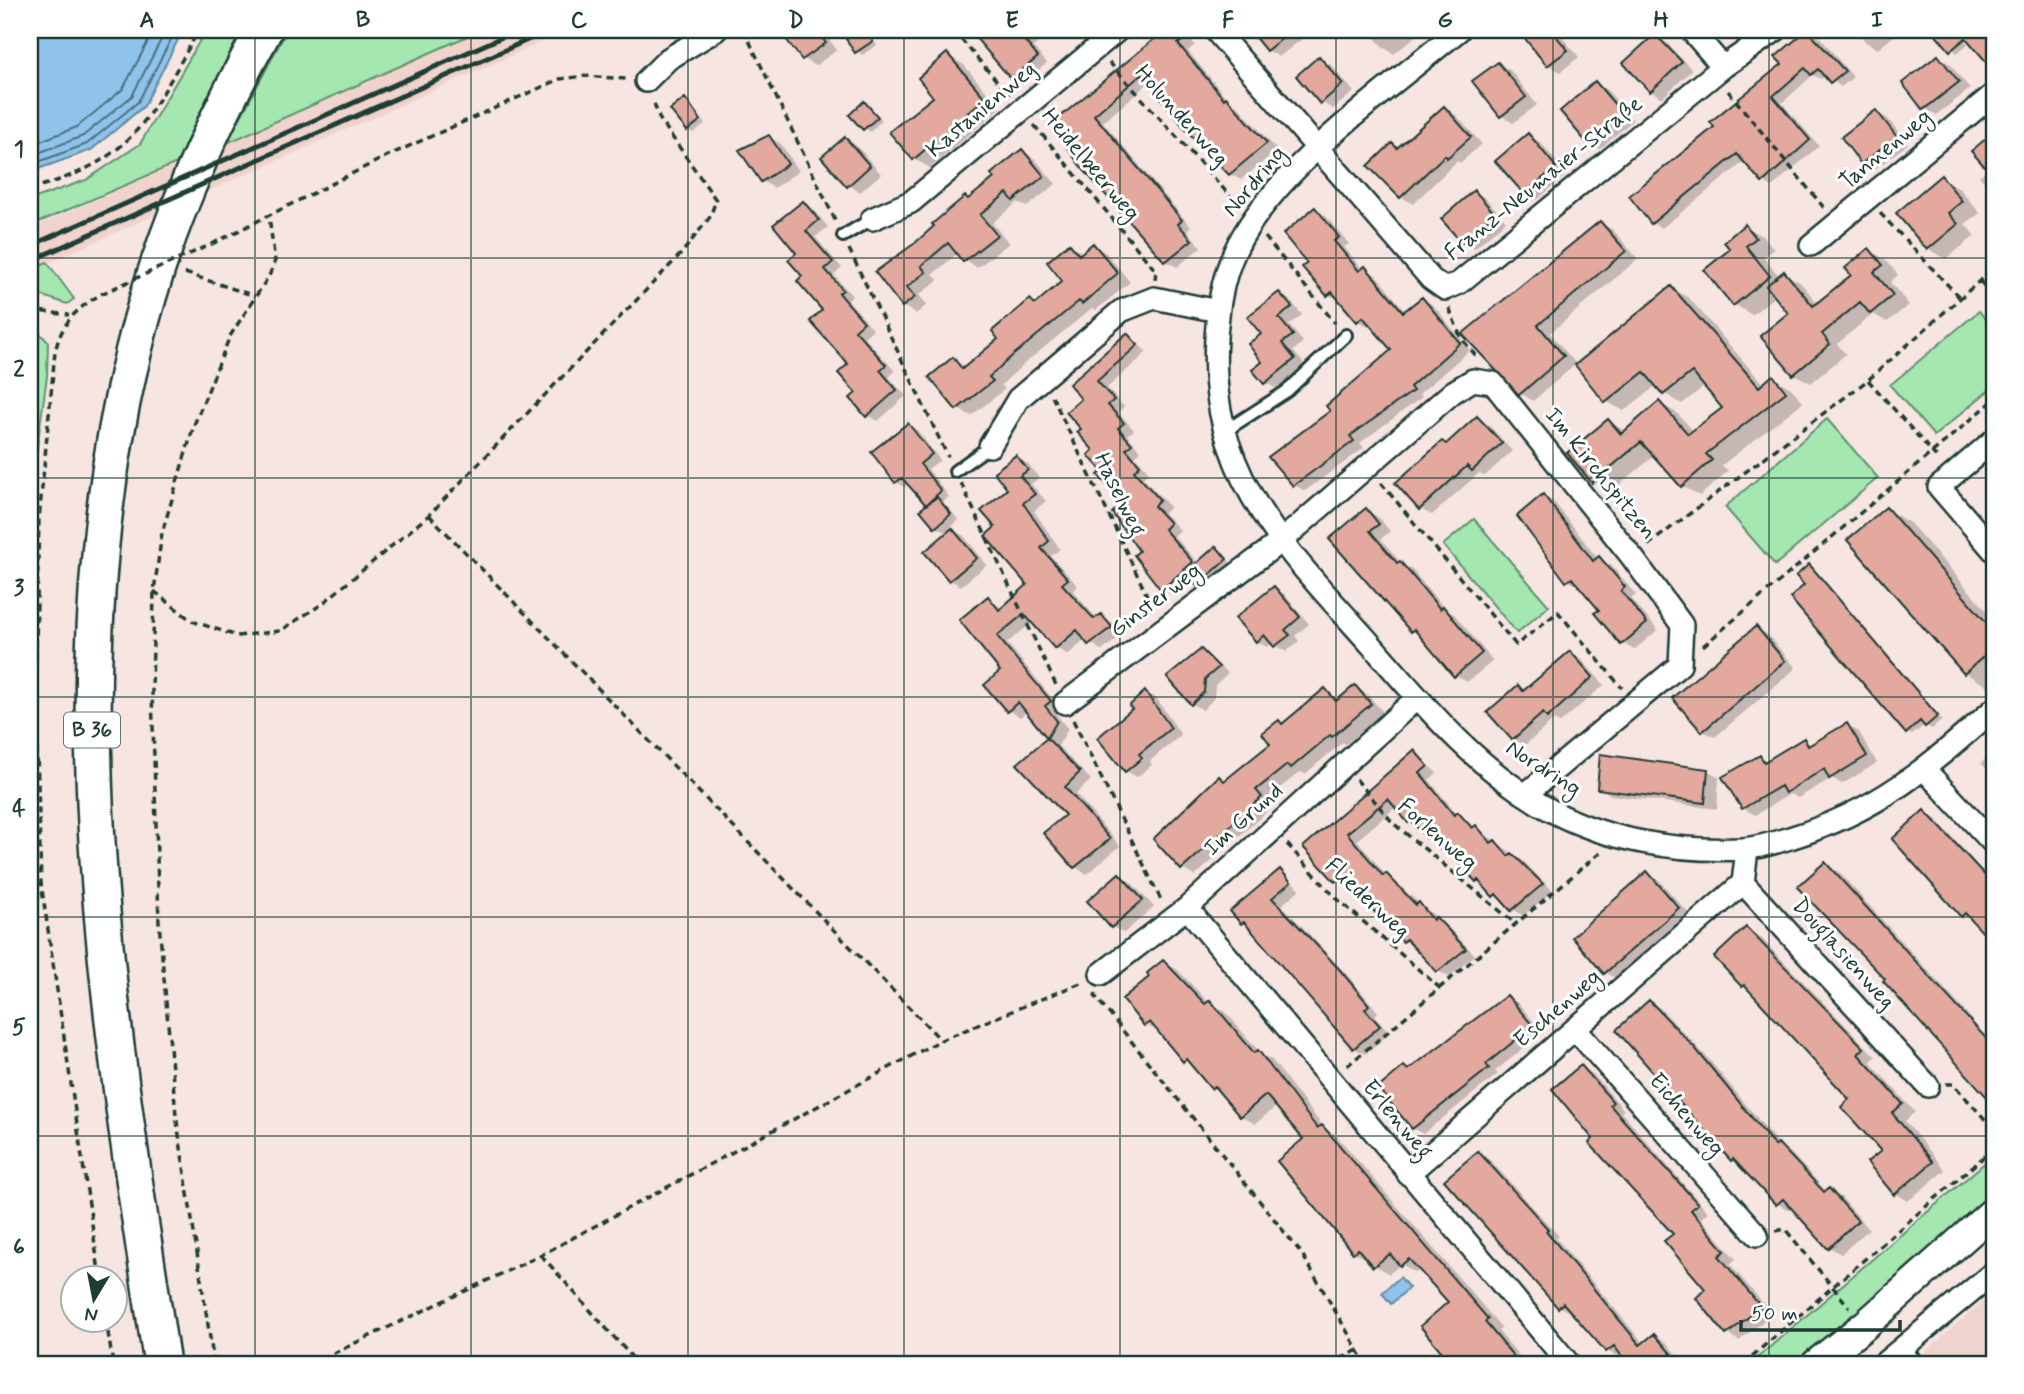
<svg xmlns="http://www.w3.org/2000/svg" width="2024" height="1394" viewBox="0 0 2024 1394" font-family="Mynerve,sans-serif">
  <style>
    .built { fill: #f1d3ce }
    .green { fill: #a5e7b0; stroke: #629272; stroke-width: 2 }
    .water { fill: #8fc3ec; stroke: #628da2; stroke-width: 2 }
    .shadow { fill: #0003 }
    .lines { fill: none; stroke-linecap: round; stroke-linejoin: round }
    .shore { stroke: #4c737e; stroke-width: 2 }
    .building { fill: #e3a99e; stroke: #1f3d34; stroke-width: 2 }
    .service-casing { stroke: #1f3d34; stroke-width: 16 }
    .minor-casing { stroke: #1f3d34; stroke-width: 26 }
    .tertiary-casing { stroke: #1f3d34; stroke-width: 33 }
    .primary-casing { stroke: #1f3d34; stroke-width: 40 }
    .path { stroke: #1f3d34; stroke-width: 3.5; stroke-dasharray: 7 5; stroke-linecap: butt }
    .service { stroke: #fff; stroke-width: 10 }
    .minor { stroke: #fff; stroke-width: 21 }
    .tertiary { stroke: #fff; stroke-width: 28 }
    .primary { stroke: #fff; stroke-width: 35 }
    .rail { stroke: #1f3d34; stroke-width: 5 }
    .path-bridge { stroke: #1f3d34; stroke-width: 3.5; stroke-dasharray: 7 5; stroke-linecap: butt }
    .grid { fill: none; stroke: #1f3d34; stroke-width: 2; stroke-opacity: 0.55 }
    .labels { text-anchor: middle; dominant-baseline: central; stroke-width: 6; stroke-linejoin: round; paint-order: stroke }
    .shield { fill: #fff; stroke: #627771; stroke-width: 2 }
    .shield-label { font-size: 21px; font-weight: bold; fill: #1f3d34 }
    .street-label { font-size: 23px; fill: #1f3d34; stroke: #fff }
    .neatline { fill: none; stroke: #1f3d34; stroke-width: 2.5 }
    .grid-label { font-size: 23px; text-anchor: middle; font-weight: bold; fill: #1f3d34 }
  </style>
  <rect width="100%" height="100%" fill="#f7e5e2"/>
  <filter id="ink" filterUnits="userSpaceOnUse"><feTurbulence type="fractalNoise" baseFrequency=".0143" numOctaves="2"/><feDisplacementMap in="SourceGraphic" scale="14" xChannelSelector="R" yChannelSelector="G"/><feConvolveMatrix kernelMatrix="1 2 1 2 8 2 1 2 1" color-interpolation-filters="sRGB"/></filter>
  <g filter="url(#ink)">
    <path class="built" d="M481,30H569L30,271V229Z
      M1983,1301L1994,1314V1364H1911Z"/>
    <path class="green" d="M206,30H247L197,119L177,163L30,226V200L86,180L140,144Z
      M287,30H481L227,143Z
      M47,262L74,299L67,304L43,296L30,299V269Z
      M1979,311L1994,329V386L1934,436L1890,385Z
      M30,323L48,342L47,376L30,498Z
      M1827,419L1878,478L1775,565L1725,507Z
      M1474,519L1549,606L1517,633L1443,545Z
      M1994,1155V1194L1800,1364H1750Z"/>
    <path class="water" d="M30,30H183L144,106L91,150L30,172Z
      M1400,1277L1409,1288L1391,1304L1382,1293Z"/>
    <path class="shadow" d="M781,30H822L837,50L815,66L804,59Z
      M865,30L877,45L862,55L848,39Z
      M969,30H1026L1037,44L1033,47L1047,63L1022,84L1012,78Z
      M1167,30L1183,32L1195,45L1188,51L1229,101L1237,105L1277,150L1241,180L1230,174L1151,81L1103,122L1191,227L1187,230L1201,247L1177,267L1166,261L1058,121Z
      M1250,30H1296L1303,38L1279,57L1267,50Z
      M1368,30H1423L1394,54L1383,47Z
      M1535,30H1556L1579,57L1560,72L1549,65L1526,37Z
      M1611,30H1629L1623,36Z
      M1723,30H1746L1736,38Z
      M1809,30L1819,36L1853,77L1841,87L1826,75L1821,79L1813,75L1782,103L1819,146L1772,187L1763,181L1745,161L1662,228L1652,223L1717,127L1784,65L1778,57Z
      M1856,30H1901L1878,49L1866,42Z
      M1947,30H1956L1968,44L1957,53L1940,36Z
      M1655,36L1667,43L1692,70L1662,98L1651,91Z
      M948,56L964,65L1000,108L930,168L914,159Z
      M1938,57L1950,64L1970,89L1936,115L1924,108Z
      M1319,58L1331,65L1354,92L1333,109L1321,102Z
      M1498,64L1510,70L1537,105L1513,123L1502,116L1475,82Z
      M1595,83L1607,90L1633,120L1600,149L1588,142Z
      M685,101L705,124L693,133L688,130Z
      M865,103L882,120L870,132L852,115Z
      M1444,108L1456,115L1482,144L1460,163L1457,161L1413,204L1401,197L1371,166L1392,145L1399,149Z
      M1876,112L1888,119L1908,144L1874,170L1862,163Z
      M1994,134V193L1979,176L1989,168L1974,152Z
      M1528,135L1540,142L1567,174L1537,200L1525,193Z
      M769,137L781,144L799,171L774,188L762,181Z
      M845,139L857,146L881,174L860,192L848,185Z
      M1022,151L1035,159L1056,184L1027,207L1018,202L992,223L1009,243L977,268L958,253L933,274L938,280L919,295L927,305L916,314L903,306L916,244L997,178Z
      M1941,177L1959,188L1980,213L1965,224L1975,236L1946,259L1928,249Z
      M1474,192L1486,199L1506,221L1475,248L1463,242Z
      M803,203L813,209L828,227L815,237L842,268L834,275L852,296L848,300L873,329L864,337L895,371L889,377L906,396L878,421L868,415L850,364L805,277L799,253Z
      M1315,209L1326,216L1349,244L1344,247L1363,270L1376,275L1406,312L1422,299L1433,305L1470,350L1419,394L1422,397L1360,443L1364,448L1305,491L1294,485L1333,411L1394,350L1372,325L1369,327L1359,321L1341,299L1328,295L1309,263Z
      M1601,223L1613,230L1638,259L1550,333L1576,364L1533,401L1520,393L1465,334Z
      M1745,227L1764,237L1774,249L1763,257L1780,277L1784,273L1801,283L1818,304L1854,275L1869,250L1886,260L1898,275L1890,282L1909,305L1887,322L1873,314L1837,344L1846,354L1811,383L1794,374L1791,313L1776,295L1752,315L1734,304L1732,249Z
      M1069,245L1083,253L1093,245L1106,253L1130,282L1096,310L1092,308L1024,364L1001,385L1005,389L971,416L958,409L953,360L966,367L1065,281Z
      M1671,288L1689,298L1764,385L1773,378L1791,388L1803,402L1722,465L1728,471L1700,496L1682,486L1655,455L1611,492L1593,482L1608,421L1627,432L1659,403L1677,413L1694,432L1724,408L1706,385L1682,404L1665,394L1657,385L1624,411L1606,401Z
      M1279,294L1291,301L1302,315L1289,325L1303,342L1293,351L1306,366L1277,389L1265,382L1263,334Z
      M1127,335L1147,352L1107,388L1124,407L1118,412L1134,430L1127,435L1141,451L1135,456L1149,472L1143,478L1170,507L1164,513L1180,530L1174,536L1199,564L1216,548L1231,563L1203,588L1192,579L1173,595L1162,589L1136,556L1142,551L1125,504L1083,429L1084,399Z
      M1478,419L1489,425L1512,451L1485,476L1479,473L1432,515L1420,509L1448,446Z
      M908,425L917,430L940,460L928,469L949,497L943,502L959,520L945,532L936,527L928,506L909,484L905,487L896,482Z
      M1016,457L1028,464L1039,478L1031,484L1046,501L1034,511L1060,549L1051,556L1078,586L1073,591L1097,619L1101,616L1113,623L1122,635L1102,651L1086,639L1068,655L1057,648L1033,622L1007,643L1061,709L1056,714L1068,729L1058,746L1091,780L1076,794L1120,846L1087,874L1075,867L1068,815L1019,764L1049,738L1028,711L1020,717L1008,710L988,598L1003,609L1029,585L997,527Z
      M1994,479V500L1984,488Z
      M1543,496L1555,503L1598,559L1611,565L1636,595L1631,599L1658,630L1634,650L1622,643L1601,610L1581,586L1568,581Z
      M1886,509L1910,523L1994,619V682L1989,687L1965,673Z
      M1366,510L1378,517L1390,531L1381,539L1402,564L1412,570L1445,609L1455,615L1493,661L1467,682L1455,675L1423,636L1412,630L1332,539Z
      M953,530L964,536L987,565L961,586L950,580Z
      M1810,567L1942,720L1932,729L1925,725L1912,735L1907,732L1807,586Z
      M1274,588L1284,594L1309,624L1295,636L1299,641L1286,652L1273,643L1267,647L1257,641Z
      M1756,628L1768,635L1796,668L1715,737L1703,731Z
      M1201,651L1228,673L1215,685L1214,698L1203,710L1193,704L1169,677Z
      M1570,653L1582,660L1604,685L1560,723L1554,720L1525,745L1513,739L1518,688L1525,692Z
      M1355,687L1368,695L1383,712L1346,744L1343,742L1305,774L1300,772L1268,798L1274,805L1195,876L1182,869L1219,778L1226,782L1272,744L1283,725L1325,690L1340,700Z
      M1146,693L1157,699L1181,735L1150,761L1152,765L1137,777L1126,771L1135,709Z
      M1847,725L1859,732L1877,763L1842,784L1832,778L1798,798L1790,794L1755,815L1743,808L1760,757L1768,762L1804,740L1813,746Z
      M1994,751V777L1981,763Z
      M1414,753L1437,773L1429,780L1457,814L1523,861L1553,891L1523,916L1494,895L1455,857L1409,821L1397,806L1357,840L1386,875L1447,926L1475,955L1449,977L1438,971L1369,901L1357,895L1349,885L1336,880L1306,847Z
      M1707,770L1719,777L1717,809L1611,795L1599,788Z
      M1924,813L1936,819L1994,884V943L1975,921L1962,915Z
      M1825,864L1839,872L1970,1017L1960,1025L1994,1042V1102L1885,981L1887,979Z
      M1280,871L1300,889L1282,905L1350,978L1378,1012L1375,1016L1390,1033L1365,1054L1354,1048L1252,928L1242,923Z
      M1647,873L1659,880L1690,915L1617,979L1605,972Z
      M1119,876L1131,882L1154,907L1124,933L1112,927Z
      M1747,929L1760,937L1876,1057L1870,1062L1915,1112L1905,1121L1945,1170L1908,1201L1895,1193L1883,1151L1851,1100L1751,990L1743,985Z
      M1163,962L1178,970L1209,1003L1224,1010L1261,1054L1272,1060L1324,1128L1336,1135L1502,1328L1498,1331L1526,1364H1451L1422,1326L1451,1303L1420,1269L1416,1273L1401,1264L1389,1274L1354,1252L1306,1139L1277,1106L1255,1124L1241,1116L1161,1032L1145,1025L1124,999L1152,977Z
      M1507,997L1518,1003L1543,1033L1495,1071L1498,1074L1423,1134L1413,1128L1410,1071Z
      M1649,1002L1661,1009L1707,1057L1781,1147L1790,1152L1827,1192L1841,1197L1869,1229L1841,1254L1829,1247L1793,1207L1789,1210L1778,1204L1732,1159Z
      M1581,1067L1593,1074L1624,1110L1621,1112L1708,1212L1701,1218L1736,1259L1730,1264L1772,1314L1739,1341L1728,1334L1698,1298L1708,1290L1675,1234L1596,1139Z
      M1478,1153L1490,1160L1559,1236L1556,1238L1644,1344L1654,1336L1666,1342L1684,1364H1631L1623,1354L1619,1357L1607,1351L1573,1311L1570,1313L1559,1306Z"/>
    <g class="lines">
      <path class="shore" d="M30,145L77,127L123,89L154,30
        M30,156L83,136L132,96L166,30
        M30,165L87,144L138,102L176,30"/>
    </g>
    <path class="building" d="M779,30H816L826,43L802,60Z
      M860,30H866L873,41L855,53L846,39Z
      M969,30H1035L1024,40L1038,57L1011,79Z
      M1165,30H1196L1178,44L1224,99L1226,97L1267,143L1229,175L1186,130L1142,74L1094,115L1182,220L1178,224L1192,240L1165,262L1081,167L1063,142L1069,137L1055,121Z
      M1249,30H1292L1266,51Z
      M1518,30H1551L1568,50L1547,66Z
      M1807,30L1845,71L1830,83L1818,69L1811,75L1805,68L1773,96L1810,140L1762,183L1737,154L1651,224L1629,196L1714,127L1710,122L1782,64L1775,57Z
      M1932,30H1994V71L1966,38L1950,51Z
      M1655,34L1682,62L1650,92L1623,63Z
      M947,53L985,98L913,160L889,132L933,97L918,78Z
      M1938,55L1959,82L1923,110L1902,83Z
      M1319,56L1343,84L1320,104L1296,76Z
      M1498,62L1526,97L1500,117L1472,81Z
      M1595,81L1622,113L1587,143L1560,111Z
      M685,98L701,120L687,131L670,110Z
      M864,101L878,117L863,130L849,115Z
      M1444,106L1471,137L1447,158L1445,155L1400,198L1368,166L1392,143L1397,148Z
      M1876,110L1897,137L1861,164L1841,137Z
      M1994,132V177L1971,151Z
      M1528,133L1556,167L1524,194L1495,161Z
      M769,135L788,164L761,182L739,150Z
      M845,137L870,166L847,187L821,157Z
      M1022,149L1044,176L1013,201L1007,193L980,215L997,235L963,262L948,243L921,266L926,272L907,287L915,297L902,307L875,272L915,243L934,226L932,224L965,196L968,199L994,178L991,174Z
      M1941,175L1962,201L1948,213L1958,224L1927,250L1896,213Z
      M1474,190L1495,214L1462,243L1441,219Z
      M803,201L819,220L806,231L833,262L825,269L843,290L839,293L864,322L855,330L886,365L880,370L897,390L866,417L850,398L856,393L838,373L848,364L810,321L822,310L797,281L802,276L788,260L796,253L773,225Z
      M1315,207L1339,237L1334,241L1359,271L1365,266L1403,312L1422,297L1460,343L1410,387L1413,391L1350,436L1354,441L1293,486L1268,457L1330,411L1326,406L1391,350L1363,317L1357,322L1332,292L1327,296L1302,267L1307,263L1283,234Z
      M1600,221L1626,251L1538,325L1564,356L1519,395L1462,334Z
      M1745,224L1756,238L1746,246L1770,276L1733,306L1704,270L1730,249L1724,242Z
      M1069,243L1079,255L1093,243L1118,273L1082,304L1079,301L1011,357L989,377L993,381L956,410L929,377L953,357L962,369L998,339L992,331L1030,299L1035,304L1062,281L1047,262Z
      M1869,248L1883,265L1874,272L1893,295L1870,314L1860,302L1822,334L1830,344L1793,375L1760,336L1788,313L1766,286L1784,271L1813,306L1851,275L1845,268Z
      M1671,286L1759,387L1773,375L1786,392L1706,454L1712,460L1681,487L1641,442L1592,483L1567,453L1608,419L1621,434L1659,401L1688,434L1722,408L1692,372L1663,395L1644,372L1605,403L1575,365Z
      M1279,292L1292,307L1279,318L1293,335L1282,343L1295,359L1264,384L1252,370L1262,362L1248,344L1261,334L1247,317Z
      M1127,333L1138,345L1097,381L1114,400L1108,405L1124,423L1118,428L1132,444L1126,449L1140,465L1134,471L1160,500L1154,506L1170,523L1164,529L1193,562L1161,590L1134,555L1139,551L1112,513L1123,503L1098,475L1102,471L1088,455L1093,450L1077,432L1081,429L1066,412L1081,399L1069,384Z
      M1477,416L1502,443L1472,471L1467,466L1419,510L1395,483L1442,441L1446,444Z
      M908,423L932,454L920,464L941,491L926,505L937,497L951,514L935,528L920,510L926,505L902,478L895,483L871,452Z
      M1016,455L1028,470L1020,476L1035,494L1023,503L1049,541L1041,548L1068,579L1062,584L1094,619L1101,614L1112,627L1088,645L1077,630L1055,649L1024,614L997,636L1051,701L1045,706L1057,721L1047,738L1080,772L1065,787L1110,839L1074,868L1043,833L1065,815L1017,764L1047,738L1018,702L1007,712L984,685L1000,671L959,620L988,596L999,610L1027,585L985,536L995,527L981,511L1007,489L994,472Z
      M1543,494L1593,561L1599,556L1625,587L1621,591L1647,623L1621,645L1594,613L1599,610L1572,578L1566,582L1517,516Z
      M1886,507L1994,631V647L1964,674L1847,540Z
      M1366,508L1379,524L1370,531L1397,563L1400,561L1440,609L1443,606L1482,653L1454,677L1414,629L1411,632L1329,539Z
      M952,528L977,558L949,581L924,552Z
      M1216,546L1227,559L1197,586L1185,573Z
      M1809,564L1938,716L1925,727L1920,721L1906,734L1790,598L1804,585L1796,576Z
      M1274,586L1300,617L1285,630L1290,635L1274,647L1264,635L1256,642L1235,618Z
      M1756,626L1785,661L1702,732L1672,698Z
      M1201,649L1219,667L1205,679L1204,692L1191,705L1167,677Z
      M1570,651L1593,677L1547,718L1543,713L1512,740L1487,712L1518,685L1523,691Z
      M1355,685L1371,704L1332,737L1330,735L1291,768L1287,765L1256,790L1262,797L1181,870L1153,839L1219,776L1224,781L1270,744L1262,733L1279,720L1282,724L1325,688L1336,701Z
      M1145,691L1171,728L1139,754L1142,758L1125,772L1097,738L1132,709L1129,706Z
      M1847,723L1867,756L1829,779L1824,769L1785,793L1781,786L1742,809L1722,777L1760,755L1764,762L1804,738L1808,746Z
      M1414,750L1428,766L1420,773L1454,815L1458,812L1472,828L1476,825L1491,843L1495,840L1508,856L1512,853L1543,884L1511,911L1496,894L1493,897L1478,880L1476,882L1446,849L1443,852L1429,835L1426,838L1411,820L1408,823L1388,799L1347,833L1383,876L1386,873L1416,905L1419,902L1433,920L1436,917L1466,949L1437,972L1406,939L1403,942L1387,926L1359,894L1356,897L1340,878L1335,882L1303,847Z
      M1600,754L1708,769L1705,803L1597,789Z
      M1924,810L1994,885V945L1965,913L1961,917L1892,839Z
      M1825,862L1994,1047V1105L1883,981L1885,979L1797,887Z
      M1280,869L1291,882L1272,898L1340,970L1369,1005L1365,1009L1380,1026L1353,1049L1244,922L1241,924L1230,911Z
      M1647,871L1679,908L1604,974L1572,937Z
      M1119,873L1143,900L1111,928L1087,901Z
      M1746,927L1864,1048L1858,1054L1903,1104L1892,1113L1933,1162L1894,1195L1867,1162L1881,1151L1841,1107L1849,1099L1744,985L1742,987L1714,957Z
      M1163,960L1205,1004L1210,1000L1254,1053L1258,1050L1317,1128L1322,1125L1488,1319L1485,1322L1520,1364H1452L1420,1326L1448,1302L1409,1259L1400,1266L1390,1254L1373,1267L1358,1249L1353,1253L1277,1161L1303,1139L1266,1095L1240,1117L1214,1086L1211,1089L1186,1059L1183,1062L1150,1022L1144,1026L1122,999L1149,977L1147,973Z
      M1507,995L1533,1026L1486,1064L1489,1068L1412,1129L1378,1088L1404,1066L1408,1070Z
      M1649,1000L1695,1048L1775,1146L1778,1143L1824,1192L1829,1188L1858,1221L1828,1249L1783,1199L1776,1205L1733,1159L1731,1161L1616,1030Z
      M1581,1065L1613,1102L1610,1105L1698,1204L1691,1210L1725,1251L1719,1256L1761,1307L1726,1335L1696,1298L1705,1289L1664,1241L1673,1234L1589,1143L1593,1139L1552,1089Z
      M1478,1151L1548,1229L1546,1231L1640,1345L1654,1334L1680,1364H1617L1624,1359L1614,1346L1606,1352L1563,1303L1558,1308L1444,1180Z"/>
    <g class="lines">
      <defs>
        <path id="service" d="M843,236L872,219
          M1225,431L1287,391L1346,335
          M955,471L990,446
          M1904,1347L1919,1364"/>
        <path id="minor" d="M1215,30L1431,279L1445,289L1459,283L1723,67L1776,30
          M1459,30C1391,87 1271,171 1235,251C1222,279 1218,308 1216,338C1207,478 1290,553 1375,649C1427,709 1481,773 1552,811C1608,841 1679,852 1742,849C1759,848 1777,842 1793,837C1880,810 1928,767 1994,709
          M1691,30L1723,67
          M646,81L668,59L716,30
          M872,219L911,202L1118,30
          M1811,245L1994,94
          M1994,440L1939,487L1994,551
          M990,446L1018,399L1121,311L1154,298L1218,311
          M1065,703L1280,542L1453,392L1473,380L1493,383L1632,557L1682,625L1680,665L1526,794
          M1925,770L1994,844
          M1747,849L1743,883L1928,1086
          M1187,908L1569,1364
          M1101,974L1187,908L1417,698
          M1575,1029L1757,1235
          M1408,1174L1743,883
          M1883,1364L1994,1272"/>
        <path id="tertiary" d="M1816,1364L1865,1325L1994,1211"/>
        <path id="primary" d="M162,1364C108,1012 45,644 149,294C177,201 217,115 264,30"/>
      </defs>
      <use href="#service" class="service-casing"/>
      <use href="#minor" class="minor-casing"/>
      <use href="#tertiary" class="tertiary-casing"/>
      <use href="#primary" class="primary-casing"/>
      <path class="path" d="M744,30L837,224
        M953,30L1009,95
        M1109,62L1240,207
        M1728,91L1825,209
        M1034,125L1156,271L1155,280
        M30,189C137,160 147,119 199,30
        M1880,213L1960,298
        M1265,237L1335,323
        M212,244L387,156L560,79L585,76L627,79
        M849,249L948,457
        M185,273L255,296
        M1980,281L1994,298
        M1449,308L1461,338L1478,358
        M30,310L69,315
        M1868,380L1939,460
        M1052,396L1154,610
        M961,483L1056,685
        M1381,483L1516,645L1558,612L1622,688
        M429,515L941,1040
        M30,519H39
        M1648,545L1868,380L1994,268
        M154,591L192,621L237,636L280,631L322,604L429,515L681,254L710,217L716,200L659,118L653,100
        M1703,646L1994,400
        M1073,720L1162,902
        M1356,779L1393,823L1516,924
        M1287,844L1335,897L1441,989
        M1096,993L1095,996L1302,1254L1366,1364
        M1347,1066L1601,852
        M1946,1084H1953L1994,1129
        M1776,1231L1785,1229L1850,1308
        M541,1255L638,1364
        M100,1278L41,883L35,686L39,519L55,352C62,322 75,310 101,294
        M106,1320L113,1364
        M1988,1333L1994,1328
        M214,1364L176,1115L159,922L152,692L154,591L162,533L194,425L230,336L269,276L275,261L269,217
        M311,1364L541,1255L941,1040L1083,982
        M1330,1364L1358,1350
        M1743,1364L1994,1148"/>
      <use href="#service" class="service"/>
      <use href="#minor" class="minor"/>
      <use href="#tertiary" class="tertiary"/>
      <use href="#primary" class="primary"/>
      <path class="rail" d="M30,246L518,30
        M30,261L550,30"/>
      <path class="path-bridge" d="M101,294L212,244"/>
    </g>
  </g>
  <path class="grid" d="M255,30V1364M471,30V1364M688,30V1364M904,30V1364M1120,30V1364M1336,30V1364M1553,30V1364M1769,30V1364M30,258H1994M30,478H1994M30,697H1994M30,917H1994M30,1136H1994"/>
  <g class="labels">
    <rect class="shield" x="64" y="712.5" width="56" height="35" rx="5"/>
    <g class="shield-label">
      <text x="92" y="730">B 36</text>
    </g>
    <g class="street-label">
      <text transform="translate(982 110) rotate(-40)">Kastanienweg</text>
      <text transform="translate(1181 116) rotate(48)">Holunderweg</text>
      <text transform="translate(1886 150) rotate(-40)">Tannenweg</text>
      <text transform="translate(1090 165) rotate(50)">Heidelbeerweg</text>
      <text transform="translate(1544 179) rotate(-39)">Franz-Neumaier-Straße</text>
      <text transform="translate(1255 182) rotate(-50)">Nordring</text>
      <text transform="translate(1600 474) rotate(51)">Im Kirchspitzen</text>
      <text transform="translate(1119 495) rotate(64)">Haselweg</text>
      <text transform="translate(1156 601) rotate(-37)">Ginsterweg</text>
      <text transform="translate(1543 769) rotate(33)">Nordring</text>
      <text transform="translate(1244 820) rotate(-42)">Im Grund</text>
      <text transform="translate(1437 835) rotate(41)">Forlenweg</text>
      <text transform="translate(1367 899) rotate(43)">Fliederweg</text>
      <text transform="translate(1843 954) rotate(48)">Douglasienweg</text>
      <text transform="translate(1558 1009) rotate(-41)">Eschenweg</text>
      <text transform="translate(1686 1115) rotate(49)">Eichenweg</text>
      <text transform="translate(1397 1120) rotate(50)">Erlenweg</text>
    </g>
  </g>
  <rect width="2024" height="1394" fill="none" stroke="#fff" stroke-width="77"/>
  <g transform="translate(94 1299) rotate(190)"><circle r="33" fill="#ffffff" stroke="#a5b1ae" stroke-width="2"/>
  <path d="M0-5L12 26L0 18L-12 26Z" fill="#1f3d34"/>
  <text y="-10" font-size="19" font-weight="bold" text-anchor="middle" fill="#1f3d34">N</text>
  </g>
  <path d="M1741 1320v10h159v-10" fill="none" stroke="#1f3d34" stroke-width="3.5"/>
  <text x="1751" y="1320" font-size="21" fill="#1f3d34" stroke="#ffffff" stroke-width="5" paint-order="stroke">50 m</text>
  <rect x="38" y="38" width="1948" height="1318" class="neatline"/>
  <g class="grid-label">
    <text x="147" y="27">A</text>
    <text x="363" y="27">B</text>
    <text x="579" y="27">C</text>
    <text x="796" y="27">D</text>
    <text x="1012" y="27">E</text>
    <text x="1228" y="27">F</text>
    <text x="1445" y="27">G</text>
    <text x="1661" y="27">H</text>
    <text x="1877" y="27">I</text>
    <text x="19" y="156">1</text>
    <text x="19" y="376">2</text>
    <text x="19" y="595">3</text>
    <text x="19" y="815">4</text>
    <text x="19" y="1034">5</text>
    <text x="19" y="1254">6</text>
  </g>
</svg>
